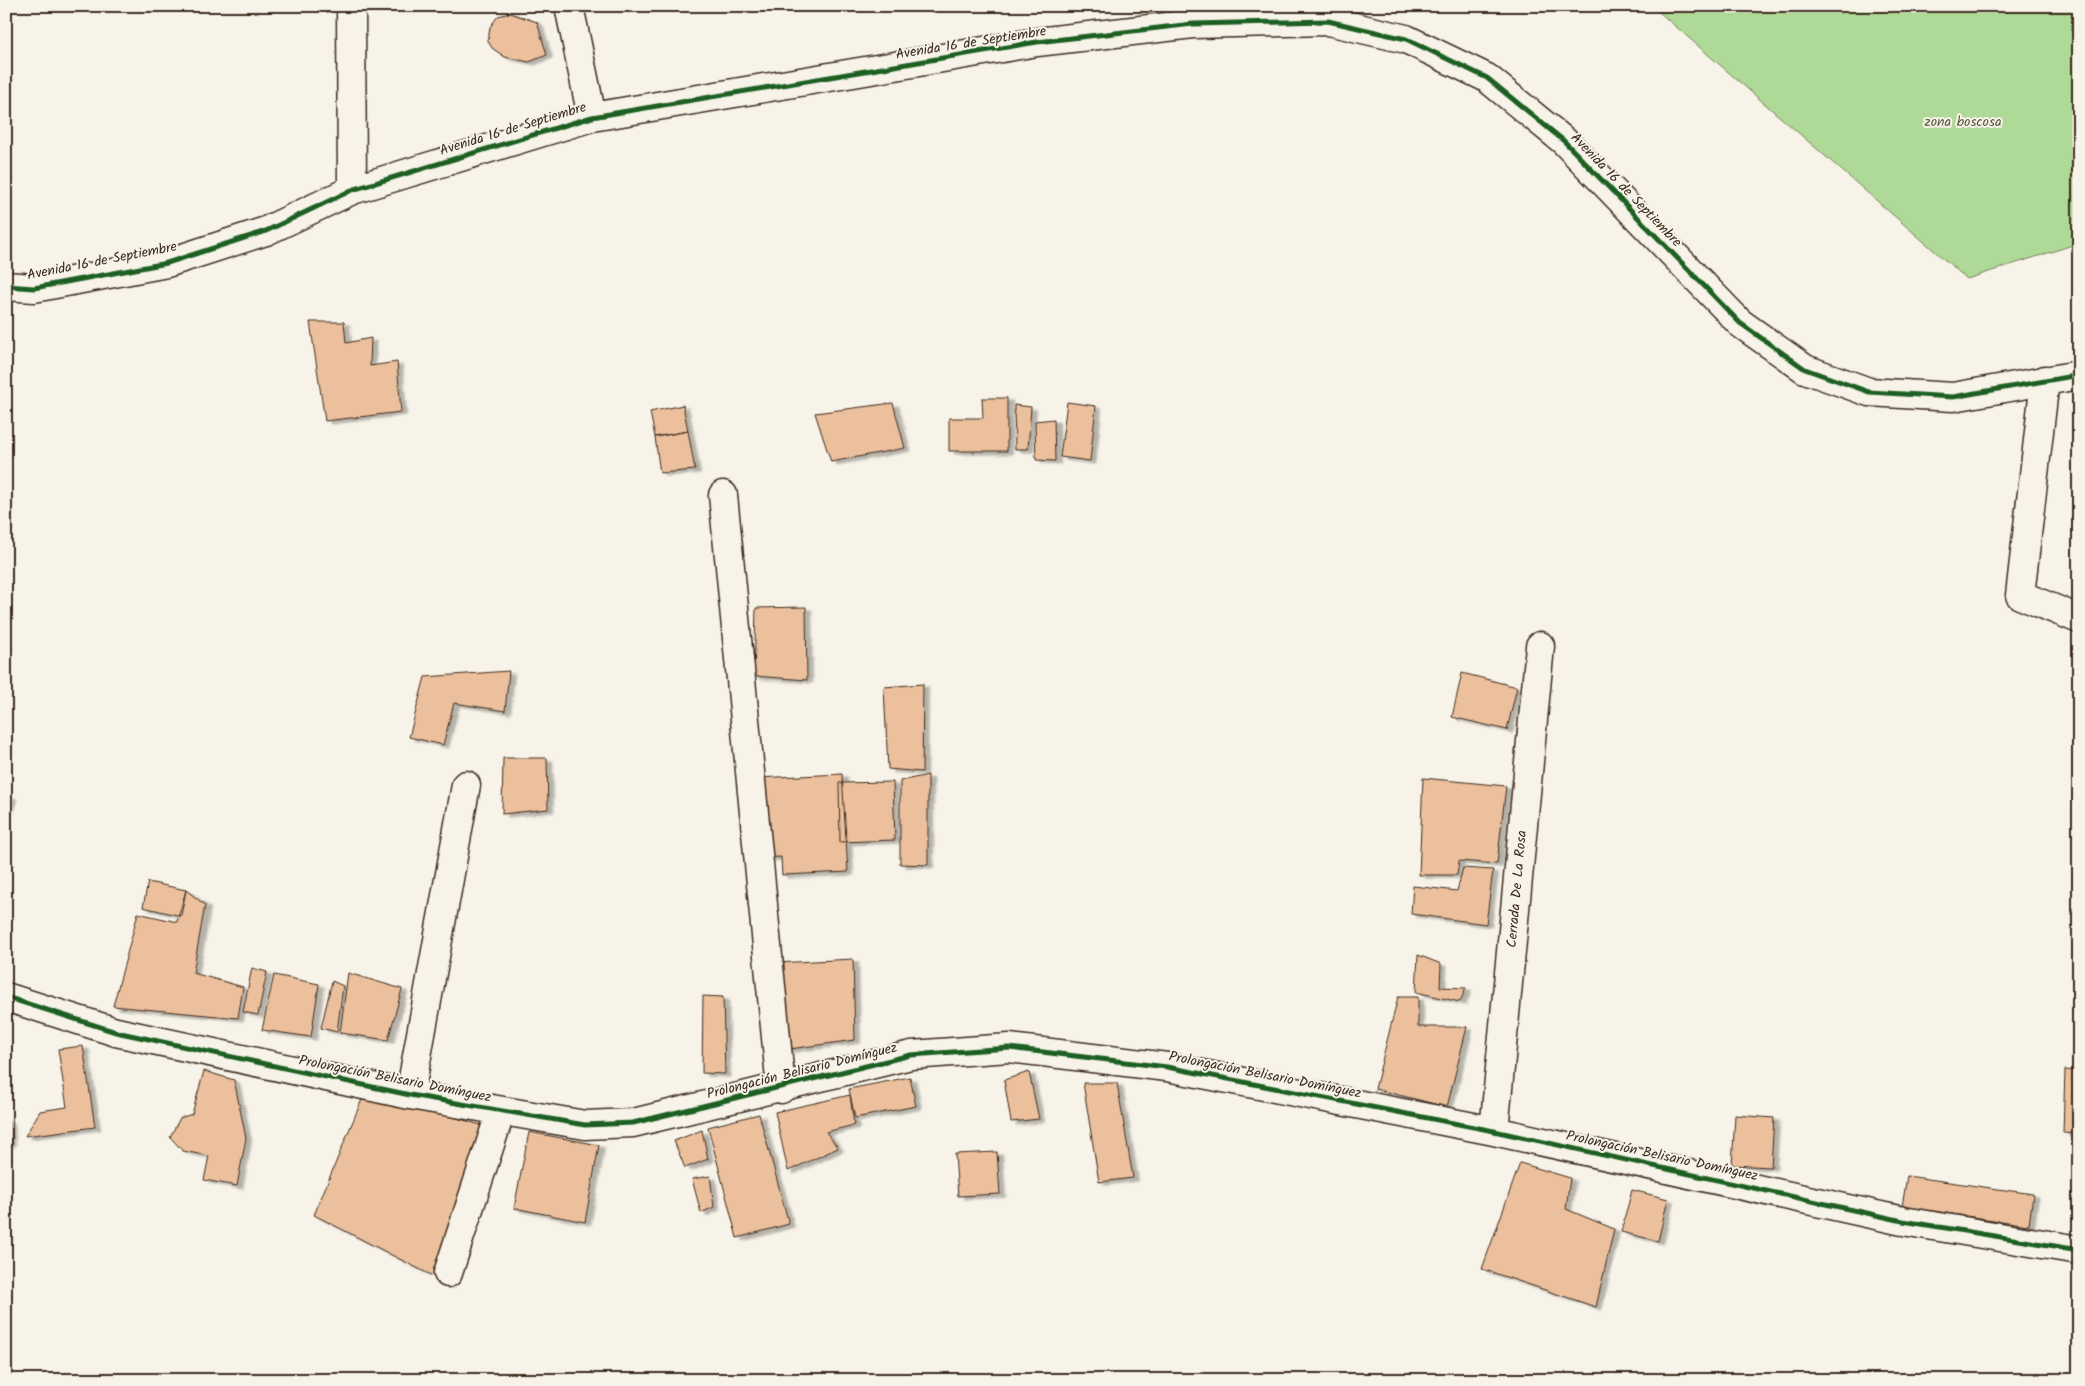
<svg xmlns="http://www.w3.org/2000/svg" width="2085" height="1386" viewBox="0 0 2085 1386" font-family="Kalam,sans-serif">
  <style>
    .green { fill: #afd996; stroke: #75825a }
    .building { fill: #ecc09c; stroke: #3b2a1e; filter: url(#shadow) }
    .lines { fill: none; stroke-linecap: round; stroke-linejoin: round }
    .minor-casing { stroke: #3b2a1e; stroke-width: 31 }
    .minor { stroke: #f7f3e8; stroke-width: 28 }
    .cycleway-casing { stroke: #f7f3e8; stroke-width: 8 }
    .cycleway { stroke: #1b5e20; stroke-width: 5 }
    .labels { text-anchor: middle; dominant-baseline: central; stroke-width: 4; stroke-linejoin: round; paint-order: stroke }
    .street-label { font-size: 14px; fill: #3b2a1e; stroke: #f7f3e8 }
    .park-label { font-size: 14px; fill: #58563c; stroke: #f7f3e8 }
  </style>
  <defs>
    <filter id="shadow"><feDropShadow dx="5.5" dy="3" stdDeviation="1" flood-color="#0004"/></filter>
  </defs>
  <rect width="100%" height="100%" fill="#f7f3e8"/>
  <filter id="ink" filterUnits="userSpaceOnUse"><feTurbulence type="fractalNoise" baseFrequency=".02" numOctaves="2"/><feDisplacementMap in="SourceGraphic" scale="10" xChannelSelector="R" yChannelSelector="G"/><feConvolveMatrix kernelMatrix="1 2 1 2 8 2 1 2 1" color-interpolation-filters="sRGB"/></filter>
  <g filter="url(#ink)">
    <path class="green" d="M1652,6H2079V243L1967,279Z"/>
    <path class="building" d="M510,13L537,22L547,55L529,62L505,57L492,48L488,41L490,27L498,16Z
      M310,322H344L346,343L371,338L370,366L397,362L401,412L325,421Z
      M982,398H1007V451H949V418H983Z
      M1067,402L1096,406L1090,461L1060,457Z
      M893,403L905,448L831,462L815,413Z
      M683,405L688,431L655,437L650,412Z
      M1014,405L1031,407L1028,449H1015Z
      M1054,419L1055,461L1036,460L1035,421Z
      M688,431L695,470L660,473L655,437Z
      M806,607L807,680L754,676L756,608Z
      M509,671L505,711L454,703L443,745L409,737L425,677Z
      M1462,673L1517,687L1507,730L1452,717Z
      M923,684L922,772L888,769L884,687Z
      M503,758H547L548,809L502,814Z
      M842,774L848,872L782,875L781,857L760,858L756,778Z
      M928,775V865L900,864V781Z
      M1423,778L1506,786L1497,864L1459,861L1457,875H1419Z
      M893,782L895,840L840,842L839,783Z
      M6,795L11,796L6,817Z
      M1463,868L1493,870L1486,924L1411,914L1413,886L1457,891Z
      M148,882L186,890L181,916L143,907Z
      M186,890L205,905L193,973L243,987L238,1018L113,1006L138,913L177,922Z
      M1418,955L1441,964L1440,987L1466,988L1460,1002L1416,992Z
      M853,959L855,1040L782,1050L776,963Z
      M252,968L267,972L258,1015L243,1012Z
      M348,973L402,989L388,1040L340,1033Z
      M274,975L319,984L311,1037L262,1030Z
      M332,981L343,986L337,1032L321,1028Z
      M703,996L723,997L725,1074L702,1073Z
      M1398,997H1418V1027H1467L1447,1107L1375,1089Z
      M83,1046L95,1127L25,1136L40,1111L67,1107L58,1049Z
      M2065,1070L2079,1071V1134L2063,1133Z
      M204,1071L234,1080L246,1138L237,1186L204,1180L209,1156L183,1151L170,1137L180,1118L192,1114Z
      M1029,1072L1039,1119L1011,1122L1004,1080Z
      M910,1077L916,1106L855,1118L849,1089Z
      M1083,1083H1117L1133,1178L1099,1182Z
      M365,1092L481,1125L442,1276L450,1285L314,1215Z
      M850,1095L854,1125L826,1132L838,1148L788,1171L775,1112Z
      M759,1114L789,1224L737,1238L708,1127Z
      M1735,1115L1774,1118L1771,1167L1732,1165Z
      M6,1120L9,1121L10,1143L6,1144Z
      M702,1130L708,1159L685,1168L674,1141Z
      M529,1132L599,1145L585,1222L514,1208Z
      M997,1152L1000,1194L958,1196L955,1154Z
      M1520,1163L1570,1178L1566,1209L1614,1229L1596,1307L1482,1269Z
      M710,1176L714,1207L701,1213L692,1179Z
      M1907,1176L2033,1194L2029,1225L1902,1207Z
      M1632,1190L1668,1199L1658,1241L1621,1232Z"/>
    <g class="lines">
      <defs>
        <path id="minor" d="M351,6L352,190
          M569,6L592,117
          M6,286L34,288L167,263L266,231L352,190L592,117L1037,42L1193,24L1328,21L1406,39L1487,78L1564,141L1740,323L1805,369L1869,392L1953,397L2079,375
          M2045,380L2020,595L2079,619
          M723,495L781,1089
          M6,997L116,1032L410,1095L585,1125L633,1123L911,1055L1009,1048L1167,1067L1494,1131L1903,1221L2079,1250
          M410,1095L466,785
          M1494,1131L1540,646
          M448,1273L501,1111"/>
      </defs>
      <use href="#minor" class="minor-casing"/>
      <use href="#minor" class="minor"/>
      <defs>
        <path id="cycleway" d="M6,286L34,288L167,263L266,231L352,190L592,117L1037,42L1193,24L1328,21L1406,39L1487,78L1564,141L1740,323L1805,369L1869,392L1953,397L2079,375
          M6,997L116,1032L410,1095L585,1125L633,1123L911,1055L1009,1048L1167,1067L1494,1131L1903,1221L2079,1250"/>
      </defs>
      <use href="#cycleway" class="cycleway-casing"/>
      <use href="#cycleway" class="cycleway"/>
    </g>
  </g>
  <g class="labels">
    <g class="street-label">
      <text transform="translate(971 43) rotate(-9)">Avenida 16 de Septiembre</text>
      <text transform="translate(513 129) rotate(-17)">Avenida 16 de Septiembre</text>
      <text transform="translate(1626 190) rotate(46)">Avenida 16 de Septiembre</text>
      <text transform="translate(102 261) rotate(-11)">Avenida 16 de Septiembre</text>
      <text transform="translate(1517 889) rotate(-85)">Cerrada De La Rosa</text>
      <text transform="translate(802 1071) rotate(-14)">Prolongación Belisario Domínguez</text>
      <text transform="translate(1265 1075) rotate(11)">Prolongación Belisario Domínguez</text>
      <text transform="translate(395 1079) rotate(11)">Prolongación Belisario Domínguez</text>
      <text transform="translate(1662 1156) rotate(12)">Prolongación Belisario Domínguez</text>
    </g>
    <g class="park-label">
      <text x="1963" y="122">zona boscosa</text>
    </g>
  </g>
  <rect width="2085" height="1386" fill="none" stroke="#f7f3e8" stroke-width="25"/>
  <rect x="12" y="12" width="2060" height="1361" fill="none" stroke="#3b2a1e" stroke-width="2" filter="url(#ink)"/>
</svg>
